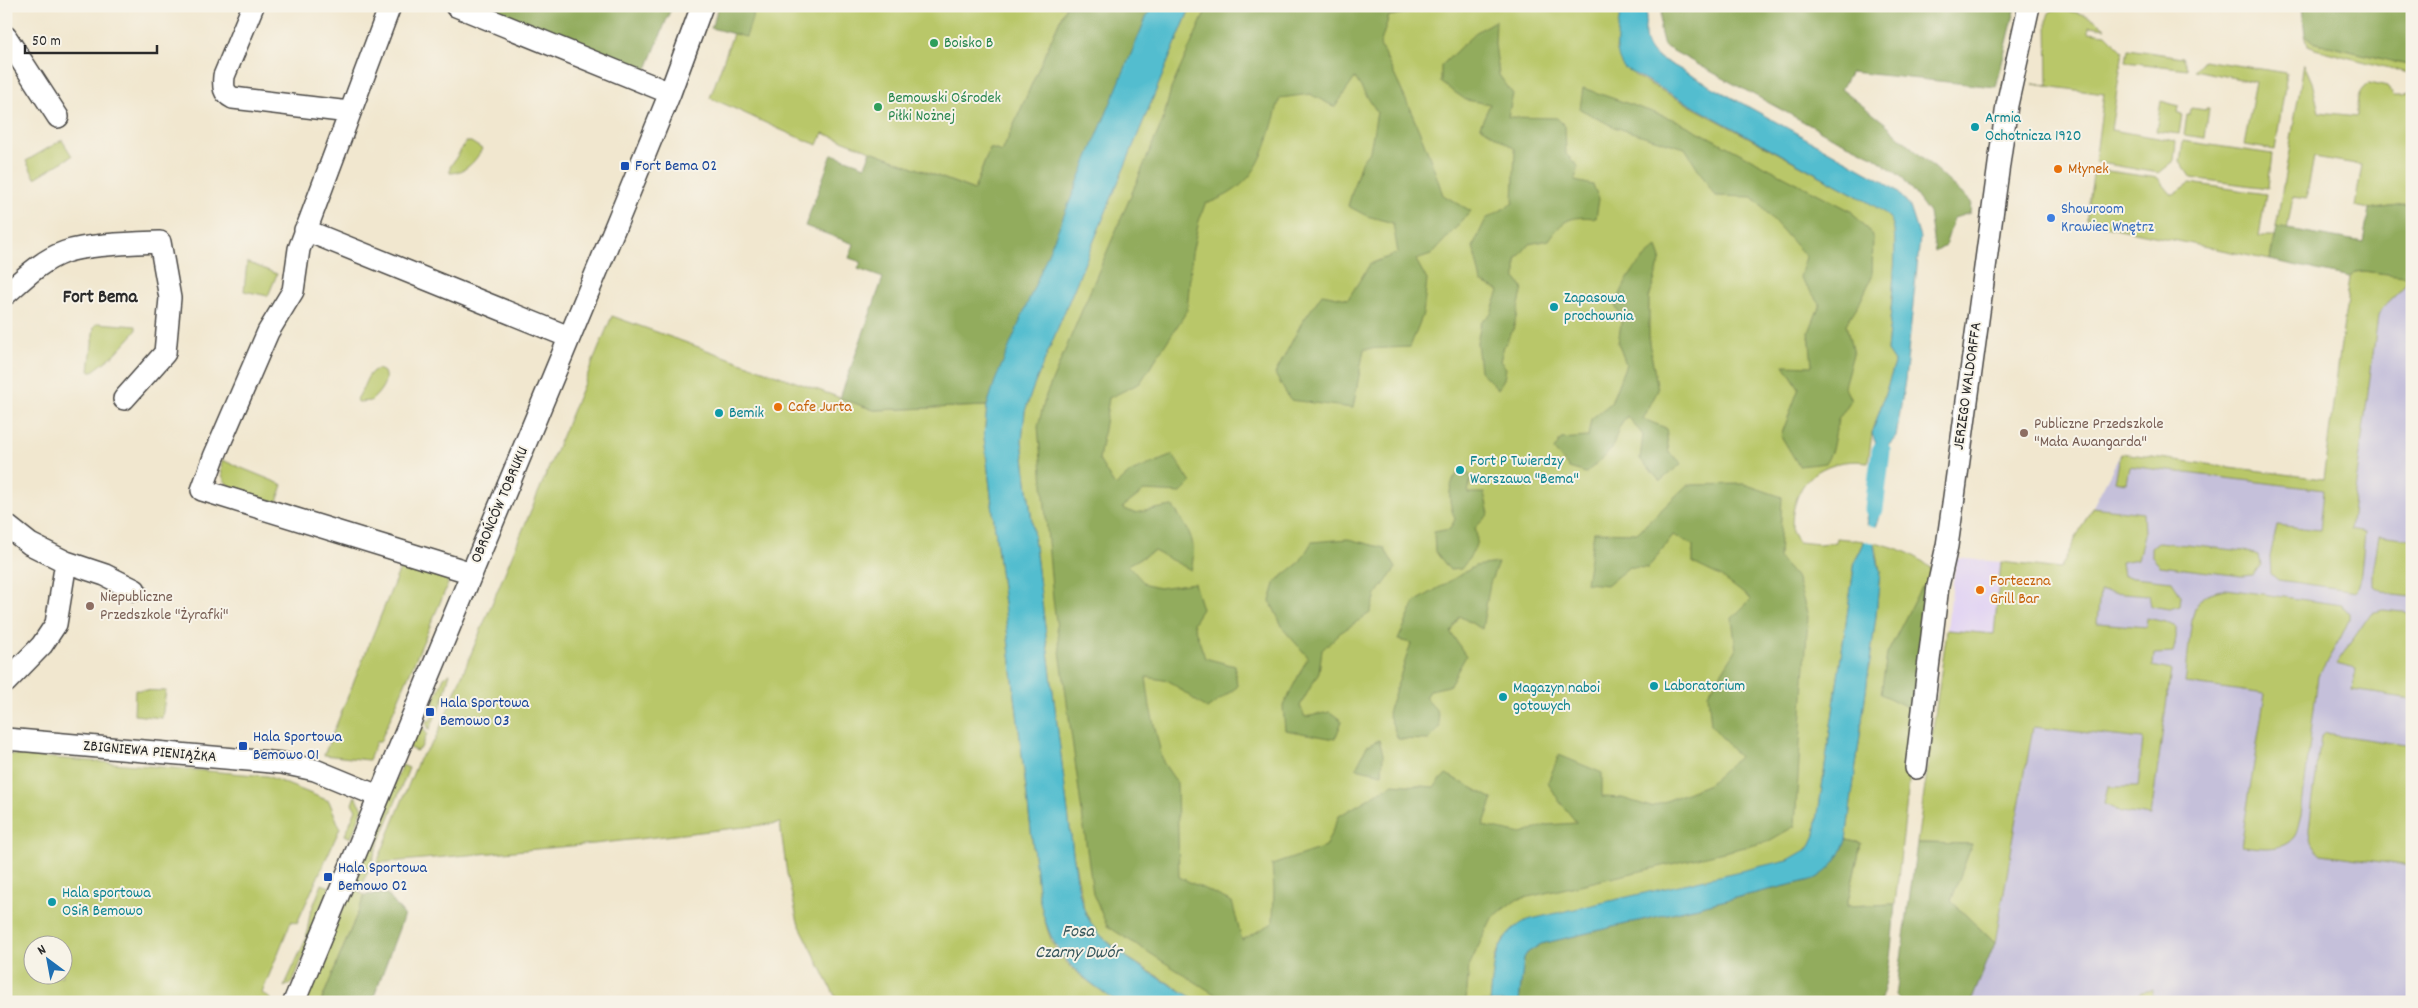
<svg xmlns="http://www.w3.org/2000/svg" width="2418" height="1008" viewBox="0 0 2418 1008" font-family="Dekko,sans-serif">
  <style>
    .built { fill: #e2d4f3 }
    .industrial { fill: #c5c0da }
    .green { fill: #b9c769; stroke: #72794a; fill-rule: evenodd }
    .forest { fill: #92ac5d; stroke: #5e6c44 }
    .water { fill: #53bdcf; stroke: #3f747d }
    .pier { fill: #f1e7cf }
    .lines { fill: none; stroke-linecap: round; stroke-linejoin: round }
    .canal { stroke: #53bdcf; stroke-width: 19 }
    .minor-casing { stroke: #494744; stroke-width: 24 }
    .minor { stroke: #fff; stroke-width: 21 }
    .leisure-dot { fill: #2e9e5b; stroke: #f7f3e8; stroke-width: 2 }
    .culture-dot { fill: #0f9aa8; stroke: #f7f3e8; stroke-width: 2 }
    .transit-dot { fill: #1a4fb4; stroke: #f7f3e8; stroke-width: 2 }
    .food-dot { fill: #e8710a; stroke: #f7f3e8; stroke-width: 2 }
    .shop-dot { fill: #3f7fe0; stroke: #f7f3e8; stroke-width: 2 }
    .education-dot { fill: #8d6e63; stroke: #f7f3e8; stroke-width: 2 }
    .labels { text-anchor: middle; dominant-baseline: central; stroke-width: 4; stroke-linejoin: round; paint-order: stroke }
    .leisure-label { font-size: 16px; fill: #27864d; stroke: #f7f3e8; text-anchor: start }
    .culture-label { font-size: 16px; fill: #0d838f; stroke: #f7f3e8; text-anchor: start }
    .transit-label { font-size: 16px; fill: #164399; stroke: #f7f3e8; text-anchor: start }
    .food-label { font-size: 16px; fill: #c56008; stroke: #f7f3e8; text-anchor: start }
    .shop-label { font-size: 16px; fill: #366cbe; stroke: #f7f3e8; text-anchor: start }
    .street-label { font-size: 16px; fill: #2b2b2b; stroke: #f7f3e8 }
    .education-label { font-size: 16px; fill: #785e54; stroke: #f7f3e8; text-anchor: start }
    .water-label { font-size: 18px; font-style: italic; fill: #37575c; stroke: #f7f3e8 }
    .quarter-label { font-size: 19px; font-weight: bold; fill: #2b2b2b; stroke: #f7f3e8 }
  </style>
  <rect width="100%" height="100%" fill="#f7f3e8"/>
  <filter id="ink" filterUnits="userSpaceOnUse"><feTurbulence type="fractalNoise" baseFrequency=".02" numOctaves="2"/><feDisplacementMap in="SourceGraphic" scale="10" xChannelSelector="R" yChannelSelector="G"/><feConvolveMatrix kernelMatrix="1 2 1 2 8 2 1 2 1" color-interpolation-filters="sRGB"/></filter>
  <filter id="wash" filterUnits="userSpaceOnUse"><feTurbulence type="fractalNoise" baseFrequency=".0096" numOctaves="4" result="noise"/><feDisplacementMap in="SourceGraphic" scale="20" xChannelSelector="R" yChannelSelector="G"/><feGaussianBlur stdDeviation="1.12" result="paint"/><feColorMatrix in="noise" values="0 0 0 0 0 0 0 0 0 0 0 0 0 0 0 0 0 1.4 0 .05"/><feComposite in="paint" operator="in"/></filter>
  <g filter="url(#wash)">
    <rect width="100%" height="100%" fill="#f1e7cf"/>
    <path class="built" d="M1956,558L2001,562L1994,634L1947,630Z"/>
    <path class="industrial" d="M2355,272L2412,277V1002H1967L1995,943L2060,569L2121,453L2323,479L2350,277Z"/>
    <path class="green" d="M743,6H1066L1002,153L990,148L974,190L823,133L818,145C781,132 747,113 710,98Z
      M1191,6H1621L1616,50L1635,76L1868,202C1877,208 1887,212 1892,222C1900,240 1889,326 1887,351L1895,363L1872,434L1868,462C1836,458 1804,469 1795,504C1792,513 1792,523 1792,532L1798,542L1819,544L1836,542L1837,538L1865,541L1855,561L1815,835C1810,849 1802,855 1788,860L1504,939L1495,957L1490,1002H1199L1128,958L1100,935L1091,923L1084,910L1073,853L1022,441L1025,411L1033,388Z
      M2053,10C2074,10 2091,15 2106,28L2089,26V32L2106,34L2123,51L2111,130L2176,141L2174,161L2159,173L2095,162L2104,94L2033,84L2048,86L2047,19L2049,13Z
      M2305,35L2313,42L2412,66V74L2315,49L2308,46Z
      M2128,49L2182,57L2188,69L2126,62Z
      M2203,60L2287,73L2275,150L2244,145L2256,82L2194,70Z
      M2304,64L2312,82L2319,112L2357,116C2357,101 2356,91 2370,83L2387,87L2394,96H2404L2412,91V203L2369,209L2355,206L2362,165L2314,157L2306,199L2293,197L2287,230L2276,227Z
      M2161,101L2179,106L2178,113L2182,114L2179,134L2156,131Z
      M2191,108L2206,110V108H2209L2205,138L2184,135L2187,115H2190Z
      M62,140L72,156L35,178L26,161Z
      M2183,141L2272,154L2268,188L2191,178L2180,162Z
      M466,142H471L482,149C475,162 465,173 450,173V167Z
      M2094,169L2158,178L2171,194H2174L2190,183L2266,194L2259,236H2274L2270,260L2086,222Z
      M247,262L277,274L268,296L244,291Z
      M2363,271L2409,276C2401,296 2387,298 2378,316L2350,530L2365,533L2360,581L2357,591L2278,580L2271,574L2270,557L2277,525L2320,530L2324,490L2129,466L2126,483L2115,481L2121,453L2323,479L2350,277L2355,272Z
      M612,316L874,410L987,406L984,437L1039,897C1043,912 1046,928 1052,942C1066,969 1095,987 1120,1002H838L798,922L787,874L780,823L594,844L377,863L419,759L435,740Z
      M98,323L136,326V331L115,354L93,371H89L94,326Z
      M377,369L384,372C389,383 378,394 371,401L359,402L356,400C365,390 365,373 377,369Z
      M222,460L283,485L277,502C252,495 215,494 222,460Z
      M2092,507L2143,513L2144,534L2138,559L2121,562L2123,576L2172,581L2181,595L2180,606L2169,609L2151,606L2149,595L2100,591L2097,623L2146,627L2147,618L2165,622L2176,627V639L2173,653L2154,654L2153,666L2171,670L2151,816L2121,812L2104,804L2108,787H2138L2143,739L2033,727L1995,943L1951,901L1971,844L1917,843L1947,630L1994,634L2001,562L2060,569Z
      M2379,535L2412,539V597L2393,595L2373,586V572Z
      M1875,542C1897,548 1914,553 1931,568V590L1921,587L1907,707L1916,723L1895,904L1847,906L1861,843L1846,840L1876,616L1880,571Z
      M2158,542L2244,551L2259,555L2261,565L2253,575L2242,576L2160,566L2151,556V548Z
      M403,561L443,577L447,579L448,584L380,742H376L369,760L324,755Z
      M2226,589L2342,605L2349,613V620L2340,639L2318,676L2301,815C2299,821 2298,832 2294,837C2282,853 2257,847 2241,846L2265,694L2185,683C2188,664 2189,616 2198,602C2204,593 2217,591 2226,589Z
      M2383,610L2412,613V699L2352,690L2356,669L2336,664L2371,613Z
      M450,673L442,703L429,730L426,722L427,720L430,721L437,705L433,703L444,677Z
      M135,690L166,691L162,718L134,715Z
      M419,725L422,726L427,734L421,748L416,751L409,748Z
      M2325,733L2412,746V866L2321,854C2312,847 2309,840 2309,829L2321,736Z
      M6,754L267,776L329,801L340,828L297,923L291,921L262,993L272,1000L271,1002H6ZM32,946H62V976H32Z
      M402,765L409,768L359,893L365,895L321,1002H304Z
      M355,796L363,808L351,838L345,835L356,809L352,804Z
      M322,884L330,887L293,982L284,987L306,939L310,914Z
      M2153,990L2152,1002H2134L2140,992Z"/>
    <path class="forest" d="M479,6H672L645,74Z
      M719,6H756L746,37L711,28Z
      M1066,6H1151L987,406L874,410L840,398L883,278L858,269L861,262L849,258L854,244L805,226L832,154L865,166L871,151L974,190L990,148L1002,152Z
      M1208,6H1431L1429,9L1389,16L1380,45C1404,94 1426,143 1443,195L1471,211L1431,255L1416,260L1427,280L1423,314L1410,347L1364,349L1353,408L1290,400L1275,374L1301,324L1322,294L1348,299L1370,264L1398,253L1393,223L1367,216L1348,206L1361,162L1370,151L1377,112L1355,78L1335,107L1310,94L1280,98C1265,148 1262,186 1205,204L1199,221L1192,253L1187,311L1140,383L1109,398L1099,460L1115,486L1131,472L1173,455L1191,483L1181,493L1144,491L1122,508L1134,513L1172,506C1189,529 1198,542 1191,570L1154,551L1128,565L1146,585L1159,588L1194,583L1202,609L1193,623L1205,658L1235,666L1237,687L1207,709L1169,681L1146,677L1150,707L1163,762L1177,783L1179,877L1232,902L1242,940L1273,923L1274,889L1272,865L1325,847L1339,816L1393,784L1434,787L1446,774L1493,799L1483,826L1522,834L1547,825L1577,823L1559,801L1548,782L1559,755L1602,773V797L1622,798L1651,807L1709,784L1739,757L1711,725L1708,694L1736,650L1732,618L1751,599L1720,576L1693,563V545L1673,535L1648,568L1629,567L1607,585L1586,583L1594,532L1637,533L1687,485L1744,484L1782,497L1779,558L1797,579L1808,616L1795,826L1767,842L1515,900L1492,918L1469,966L1466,1002H1227L1107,926L1093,894L1053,599L1038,426L1046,395L1163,120L1171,89Z
      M1662,6H2016L1996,87L1851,72L1841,89L1885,123L1971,202L1970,213L1954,218L1945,246L1935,252L1929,213L1903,178L1873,156L1828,135L1664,46L1660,30Z
      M2289,6H2412V66L2313,42L2305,35L2302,8Z
      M1496,20L1495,44L1499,75L1513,94L1508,117L1557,118L1565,126L1566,154L1578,166L1575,181L1593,185L1599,199L1596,218C1571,216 1564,218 1549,240L1529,244L1516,260V279L1523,288L1513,330L1504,346L1500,361L1506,368L1504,379L1498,389L1480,371L1477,342L1481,323L1491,313L1499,291L1481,282L1473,246L1486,219L1513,203L1515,149L1480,126L1490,104L1466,100L1441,83V66L1475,33Z
      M1583,88L1678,121L1851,211L1873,236L1872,277L1860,302L1846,324L1853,354L1844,386L1851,400L1838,420L1832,450L1826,463L1799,466L1781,436L1799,388L1784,365L1812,366L1809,332L1820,304L1800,277L1806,257L1753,197L1715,196L1685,148L1614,127L1580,109Z
      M2412,203V277L2363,271L2355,272L2350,277L2270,260L2276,227L2363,242L2369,209Z
      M1657,247L1661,258L1649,298V343L1658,390L1643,419L1666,428L1669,453L1682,463L1660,481L1640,459L1643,435L1627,416L1619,428L1612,449L1586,473L1569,468L1554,450L1561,439L1588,437L1591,419L1611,403L1626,364L1618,343L1622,317L1615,306C1627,278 1633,266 1657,247Z
      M1464,467L1471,477L1468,493H1484L1489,514L1475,528C1481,544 1471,556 1461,569L1450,570L1435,551L1434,532L1450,529L1455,519C1447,500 1447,480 1464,467Z
      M1348,539L1384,548L1396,568L1376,595L1370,613L1340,633L1322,650L1319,672L1300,706L1305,717L1330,712L1342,721L1335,739L1285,730L1283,706L1308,657L1284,630L1270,601L1276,581L1299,563L1312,542Z
      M1498,563L1490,583L1482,629L1459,616L1451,633L1466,656L1449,686L1430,690L1425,697L1437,711L1440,726L1429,740L1398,739L1388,713L1411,643L1398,640L1415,602L1475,566Z
      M1921,587L1931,590L1916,723L1907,707L1881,694L1887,654Z
      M1379,740L1383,754L1382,774L1356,768L1367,746Z
      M1846,840L1861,843L1847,906L1895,904C1892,936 1891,971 1880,1002H1519L1524,958L1527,953L1541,944L1815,879C1830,870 1840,857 1846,840Z
      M1917,843L1972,844L1951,901L1995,943L1971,1002H1902L1896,995Z
      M387,894L404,915L372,1002H321L365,895Z"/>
    <path class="water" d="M1151,6H1191L1033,388L1025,411L1022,441L1073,853C1077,876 1078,904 1091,923C1110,954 1168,982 1199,1002C1177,1002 1141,1005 1121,1002C1112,1000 1102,991 1095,986C1058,957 1049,941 1039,897L984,437L987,406L995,381Z
      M1621,6H1648C1645,25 1640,43 1656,56L1880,179L1897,191L1910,207L1920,238L1905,380L1897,431L1896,437L1883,452L1878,449L1872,434L1895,363L1887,351C1889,326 1900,240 1892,222C1887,212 1877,208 1868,202L1624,68C1611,52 1619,26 1621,6Z
      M1874,509L1880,516L1876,527L1874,546L1880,571L1876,616L1846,840C1840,858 1831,870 1815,879L1541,944L1527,953L1524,958L1519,1002H1490C1494,967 1492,939 1527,920L1788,860L1809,848L1815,835L1855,561C1864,545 1869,533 1867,514Z"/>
    <path class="pier" d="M1866,525L1879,527L1877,543L1863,541Z"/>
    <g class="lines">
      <path class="canal" d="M1874,509L1881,451"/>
    </g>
  </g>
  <g filter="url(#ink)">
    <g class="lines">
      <defs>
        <path id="minor" d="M253,6L224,76C223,87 223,93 233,98L349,112
          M390,6L299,249L293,291L268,332L214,457L202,490L472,573
          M456,6L670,93
          M6,37L58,117
          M305,230L569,337
          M6,294C24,278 42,260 65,252C88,244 134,243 160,242L170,298L165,353L124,399
          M6,525L30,544L66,562L105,575L135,590
          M6,682L42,645L56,624L66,562
          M6,739L282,763L315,770L378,796
          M1916,768L1938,586L1947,546L1954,497L2007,105L2029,6
          M294,1002L616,225L670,93L702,6"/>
      </defs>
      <use href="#minor" class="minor-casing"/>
      <use href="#minor" class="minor"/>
    </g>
  </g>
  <g class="leisure-dot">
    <circle cx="934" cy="43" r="5"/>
    <circle cx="878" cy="107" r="5"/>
  </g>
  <g class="culture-dot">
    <circle cx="1975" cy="127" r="5"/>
    <circle cx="1554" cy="307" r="5"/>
    <circle cx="719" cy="413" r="5"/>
    <circle cx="1460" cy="470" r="5"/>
    <circle cx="1654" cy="686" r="5"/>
    <circle cx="1503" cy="697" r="5"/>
    <circle cx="52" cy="902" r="5"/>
  </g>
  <g class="transit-dot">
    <rect x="620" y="161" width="10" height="10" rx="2.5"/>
    <rect x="425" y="707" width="10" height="10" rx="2.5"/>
    <rect x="238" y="741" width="10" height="10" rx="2.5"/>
    <rect x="323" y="872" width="10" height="10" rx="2.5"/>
  </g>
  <g class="food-dot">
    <circle cx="2058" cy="169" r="5"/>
    <circle cx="778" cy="407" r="5"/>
    <circle cx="1980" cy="590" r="5"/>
  </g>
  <circle class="shop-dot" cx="2051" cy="218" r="5"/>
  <g class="education-dot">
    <circle cx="2024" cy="433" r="5"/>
    <circle cx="90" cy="606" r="5"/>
  </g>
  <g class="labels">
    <g class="leisure-label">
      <text x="944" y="43">Boisko B</text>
      <text x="888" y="98">Bemowski Ośrodek<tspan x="888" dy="18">Piłki Nożnej</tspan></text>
    </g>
    <g class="culture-label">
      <text x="1985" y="118">Armia<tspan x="1985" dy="18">Ochotnicza 1920</tspan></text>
      <text x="1564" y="298">Zapasowa<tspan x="1564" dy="18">prochownia</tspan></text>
      <text x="729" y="413">Bemik</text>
      <text x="1470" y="461">Fort P Twierdzy<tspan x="1470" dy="18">Warszawa "Bema"</tspan></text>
      <text x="1664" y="686">Laboratorium</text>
      <text x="1513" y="688">Magazyn naboi<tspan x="1513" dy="18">gotowych</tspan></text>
      <text x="62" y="893">Hala sportowa<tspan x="62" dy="18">OSiR Bemowo</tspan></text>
    </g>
    <g class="transit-label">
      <text x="635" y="166">Fort Bema 02</text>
      <text x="440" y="703">Hala Sportowa<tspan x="440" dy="18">Bemowo 03</tspan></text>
      <text x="253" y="737">Hala Sportowa<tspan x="253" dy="18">Bemowo 01</tspan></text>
      <text x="338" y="868">Hala Sportowa<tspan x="338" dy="18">Bemowo 02</tspan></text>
    </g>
    <g class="food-label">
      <text x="2068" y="169">Młynek</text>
      <text x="788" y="407">Cafe Jurta</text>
      <text x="1990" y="581">Forteczna<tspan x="1990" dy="18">Grill Bar</tspan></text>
    </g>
    <g class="shop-label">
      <text x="2061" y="209">Showroom<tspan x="2061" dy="18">Krawiec Wnętrz</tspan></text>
    </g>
    <g class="street-label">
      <text transform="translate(1968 386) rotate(-82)">JERZEGO WALDORFFA</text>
      <text transform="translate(500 505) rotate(-67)">OBROŃCÓW TOBRUKU</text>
      <text transform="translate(150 752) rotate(5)">ZBIGNIEWA PIENIĄŻKA</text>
    </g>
    <g class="education-label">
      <text x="2034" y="424">Publiczne Przedszkole<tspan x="2034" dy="18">"Mała Awangarda"</tspan></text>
      <text x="100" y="597">Niepubliczne<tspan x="100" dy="18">Przedszkole "Żyrafki"</tspan></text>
    </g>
    <g class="water-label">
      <text x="1078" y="932">Fosa<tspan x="1078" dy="21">Czarny Dwór</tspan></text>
    </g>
    <g class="quarter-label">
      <text x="100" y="298">Fort Bema</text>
    </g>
  </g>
  <rect width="2418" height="1008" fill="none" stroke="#f7f3e8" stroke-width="25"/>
  <g transform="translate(48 960) rotate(328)"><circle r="24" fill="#f7f3e8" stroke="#a5a39c"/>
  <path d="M0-4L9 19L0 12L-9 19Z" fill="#1f6fb2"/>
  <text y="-8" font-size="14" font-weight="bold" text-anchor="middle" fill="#2b2b2b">N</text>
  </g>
  <path d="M25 45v8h132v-8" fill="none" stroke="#2b2b2b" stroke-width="2.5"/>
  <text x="32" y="45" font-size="15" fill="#2b2b2b" stroke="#f7f3e8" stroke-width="4" paint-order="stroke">50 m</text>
</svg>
